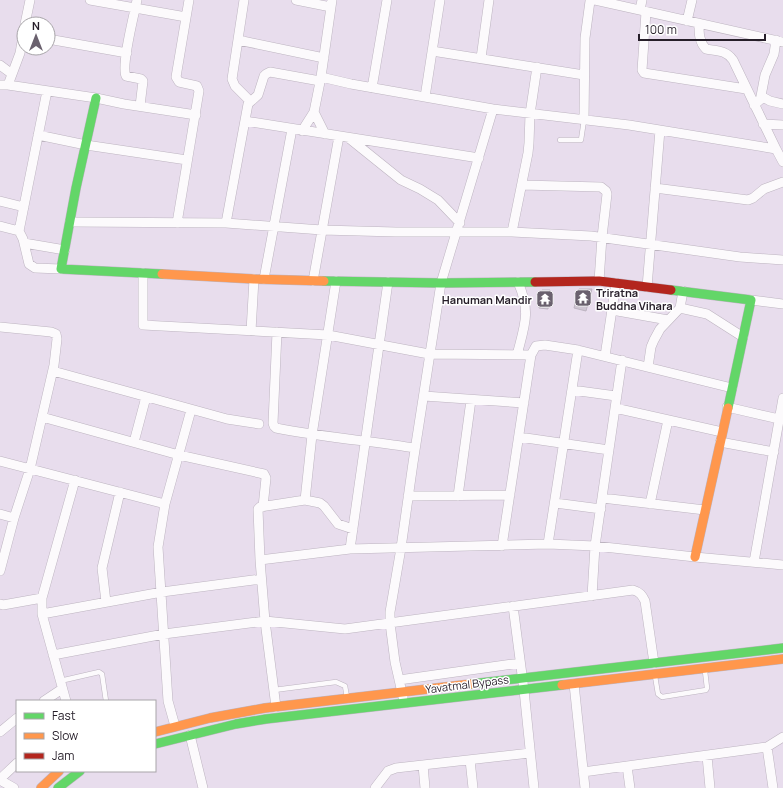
<svg xmlns="http://www.w3.org/2000/svg" width="783" height="788" viewBox="0 0 783 788" font-family="Manrope,sans-serif">
  <style>
    .building { fill: #cfc6d3; stroke: #bdb4c1 }
    .lines { fill: none; stroke-linecap: round; stroke-linejoin: round }
    .lane-casing { stroke: #bdb4c0; stroke-width: 5.5 }
    .street-casing { stroke: #bdb4c0; stroke-width: 10 }
    .fast-casing { stroke: #bdb4c0; stroke-width: 10 }
    .slow-casing { stroke: #bdb4c0; stroke-width: 10 }
    .jam-casing { stroke: #bdb4c0; stroke-width: 10 }
    .lane { stroke: #fcfafc; stroke-width: 4.5 }
    .street { stroke: #fcfafc; stroke-width: 9 }
    .fast { stroke: #63d668; stroke-width: 9 }
    .slow { stroke: #ff974d; stroke-width: 9 }
    .jam { stroke: #b3261e; stroke-width: 9 }
    .labels { text-anchor: middle; dominant-baseline: central; stroke-width: 3; stroke-linejoin: round; paint-order: stroke }
    .poi-label { font-size: 11px; font-weight: bold; fill: #261e29; stroke: #fff; text-anchor: start }
    .street-label { font-size: 11px; fill: #261e29; stroke: #fff }
  </style>
  <rect width="100%" height="100%" fill="#e8dded"/>
  <path class="building" d="M579,289H592L586,311L574,308Z
    M542,290H550L548,309L539,308Z"/>
  <g class="lines">
    <defs>
      <path id="lane" d="M560,140H581L584,120
        M655,676L658,694L662,697L706,690L707,688L705,671
        M60,681L99,672L102,674L106,701
        M274,690L336,682L345,686L347,697"/>
      <path id="street" d="M90,0L186,17
        M137,0C134,15 121,65 126,76L141,79L143,81L140,106
        M244,0L232,79L235,86L250,101
        M296,0L331,7
        M332,0L321,77L351,84L493,109L629,125L776,149L783,162
        M595,0L783,42
        M640,10L642,0
        M646,12L642,70L644,73L746,89
        M687,21L692,0
        M25,24L30,0
        M699,24C699,33 699,42 706,49C717,51 726,50 733,60L776,149
        M48,39L127,53
        M238,40L324,58
        M432,51L584,75
        M481,58L489,0
        M0,65L12,74
        M0,85H8L96,98L124,104L196,115
        M8,85L20,53L24,30
        M372,88L387,0
        M47,91L19,231L23,239L29,264L35,268L61,269
        M761,96L770,101L783,104
        M425,97L440,0
        M754,105L760,100L761,96L765,75L774,54L776,40
        M314,112L325,134
        M584,120L585,38L590,1
        M245,121L479,158
        M763,124L783,125
        M302,131L314,112L321,77
        M38,135L86,145L187,160
        M350,139L401,180L420,189L438,200L460,223
        M522,185L601,187L606,191L607,194L602,237L599,281
        M655,188L748,200L753,198L764,189L783,182
        M0,201L24,207
        M70,222L226,223L322,230L396,232H512L591,236L740,257L783,260
        M177,223L199,91L197,86L179,82L176,77L189,0
        M226,223L248,104L258,95L264,76L266,74L270,72L320,81
        M0,226L19,231
        M512,232L528,153L529,143L530,114L537,67
        M24,243L65,250
        M143,273V325L328,335L429,354L531,355
        M264,279L292,129
        M313,281L339,136
        M647,287L660,130
        M751,300L783,304
        M680,308L707,314L743,337
        M612,310L668,320
        M0,327L51,332L56,334L57,339L54,365L30,469L14,518L0,571
        M251,331L254,279
        M277,332L273,423L274,426L276,428C322,437 369,441 415,448
        M517,355C525,324 531,312 518,282
        M605,356L616,283
        M648,367L651,347L654,340L660,329L680,308L683,291
        M53,371L227,419L259,424
        M572,390L616,396
        M424,396L524,403
        M727,407L779,419
        M615,408L722,432
        M42,417L179,455L264,474L266,478L263,507
        M519,437L609,450
        M134,442L146,397
        M720,442L774,452
        M0,461L165,504
        M408,496L510,495
        M458,496L471,400
        M602,498L705,510
        M305,500L320,503L324,506L338,524L353,529
        M555,503L601,509
        M650,504L668,420
        M0,514L14,518
        M548,544L578,350
        M502,546L531,355L536,346L545,345L578,350L732,388
        M350,549L388,282
        M260,560L350,549L548,544L595,546L695,557L783,565
        M754,562L783,398
        M592,596L595,546L622,360
        M106,602L102,568L120,492
        M0,604L3,605L42,598
        M513,606L524,690L534,788
        M42,614L162,592L261,579
        M53,655L164,634L265,621L345,629L633,590C640,592 642,595 645,601L654,663
        M399,680L520,663
        M574,684L585,788
        M403,697L395,662L390,623V612L401,548L413,463L441,283L493,109
        M44,701L62,689
        M66,701L42,614V598L75,480
        M276,707L265,621L260,560L258,509L260,507L305,500L312,435L336,281
        M175,726L168,701L158,547L165,504L191,410
        M0,732L17,718
        M190,735L203,788
        M767,747L773,788
        M707,756L710,788
        M470,760L473,788
        M423,765L425,788
        M627,766L630,788
        M583,772L767,747L783,737
        M0,779L17,763
        M0,780L14,788
        M375,788L388,771L396,768L530,753"/>
      <path id="fast" d="M96,98L76,188L61,269L162,274
        M324,281L441,283L535,282
        M671,290L751,300L728,408
        M471,684L783,648
        M155,744L236,724L266,719L562,685
        M58,788L80,771"/>
      <path id="slow" d="M162,274L254,279L324,281
        M695,557L728,408
        M562,685L783,659
        M155,732L210,718L265,708L471,684
        M41,788L59,771"/>
      <path id="jam" d="M535,282L599,281L671,290"/>
    </defs>
    <use href="#lane" class="lane-casing"/>
    <use href="#street" class="street-casing"/>
    <use href="#fast" class="fast-casing"/>
    <use href="#slow" class="slow-casing"/>
    <use href="#jam" class="jam-casing"/>
    <use href="#lane" class="lane"/>
    <use href="#street" class="street"/>
    <use href="#fast" class="fast"/>
    <use href="#slow" class="slow"/>
    <use href="#jam" class="jam"/>
  </g>
  <defs>
    <symbol id="temple-square" viewBox="-11 -11 22 22"><rect x="-9" y="-9" width="18" height="18" rx="4" fill="#6a616e" stroke="#fff"/><path d="M0-6L5-2H3V0L6.5 2.5H4V6H1.5V3h-3V6H-4V2.5H-6.5L-3 0V-2H-5Z" fill="#fff"/></symbol>
  </defs>
  <g fill-rule="evenodd">
    <use href="#temple-square" x="573" y="288" width="20" height="20"/>
    <use href="#temple-square" x="535" y="289" width="20" height="20"/>
  </g>
  <g class="labels">
    <g class="poi-label">
      <text x="596" y="292">Triratna<tspan x="596" dy="13">Buddha Vihara</tspan></text>
      <text x="532" y="299" text-anchor="end">Hanuman Mandir</text>
    </g>
    <g class="street-label">
      <text transform="translate(467 684) rotate(-7)">Yavatmal Bypass</text>
    </g>
  </g>
  <rect x="16" y="700" width="140" height="72" fill="#ffffff" stroke="#a8a5a9"/>
  <rect x="24" y="713" width="20" height="6" fill="#63d668" stroke="#a8a5a9"/>
  <text x="52" y="720" font-size="12" fill="#261e29">Fast</text>
  <rect x="24" y="733" width="20" height="6" fill="#ff974d" stroke="#a8a5a9"/>
  <text x="52" y="740" font-size="12" fill="#261e29">Slow</text>
  <rect x="24" y="753" width="20" height="6" fill="#b3261e" stroke="#a8a5a9"/>
  <text x="52" y="760" font-size="12" fill="#261e29">Jam</text>
  <g transform="translate(36 36)"><circle r="19" fill="#ffffff" stroke="#a8a5a9"/>
  <path d="M0-3L7 15L0 10L-7 15Z" fill="#6a616e"/>
  <text y="-6" font-size="11" font-weight="bold" text-anchor="middle" fill="#261e29">N</text>
  </g>
  <path d="M639 34v6h126v-6" fill="none" stroke="#261e29" stroke-width="2"/>
  <text x="645" y="34" font-size="12" fill="#261e29" stroke="#ffffff" stroke-width="3" paint-order="stroke">100 m</text>
</svg>
